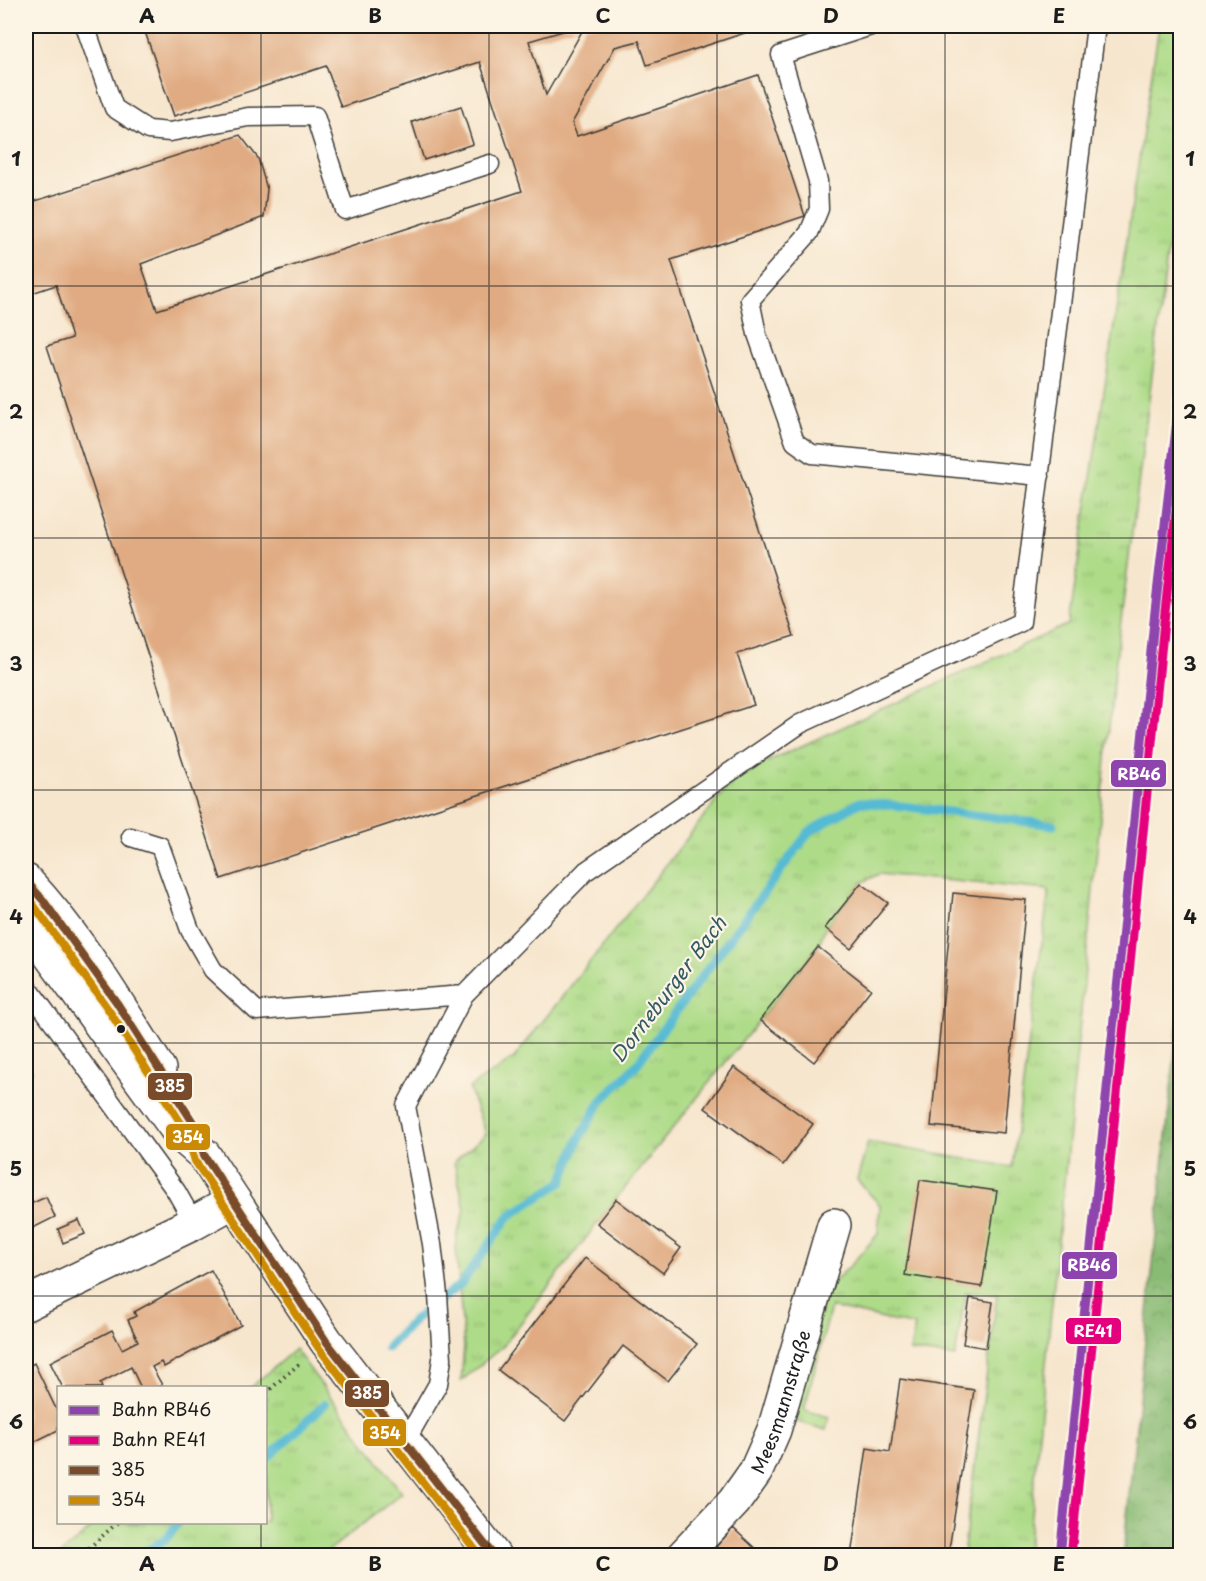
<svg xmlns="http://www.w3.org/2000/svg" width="1206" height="1581" viewBox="0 0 1206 1581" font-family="'Playpen Sans',sans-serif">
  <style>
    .grass { fill: url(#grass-tufts); stroke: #647c52; stroke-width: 1.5 }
    .forest { fill: url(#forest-crowns); stroke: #536c48; stroke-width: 1.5 }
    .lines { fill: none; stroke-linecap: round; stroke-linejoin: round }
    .stream { stroke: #55bad3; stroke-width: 9 }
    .building { fill: #e0ab82 }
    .service-casing { stroke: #3d3a37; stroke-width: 21 }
    .minor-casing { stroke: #3d3a37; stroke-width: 36 }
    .path { stroke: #3d3a37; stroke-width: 4; stroke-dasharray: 1.5 4.5; stroke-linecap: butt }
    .service { stroke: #fff; stroke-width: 18 }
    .minor { stroke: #fff; stroke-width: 33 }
    .bus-1-casing { stroke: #fcf5e5; stroke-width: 12 }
    .bus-2-casing { stroke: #fcf5e5; stroke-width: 12 }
    .bus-1 { stroke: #7a4b2a; stroke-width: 8 }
    .bus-2 { stroke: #cb8a06; stroke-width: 8 }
    .rail-1-casing { stroke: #fcf5e5; stroke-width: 14 }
    .rail-2-casing { stroke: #fcf5e5; stroke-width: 14 }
    .rail-1 { stroke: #8e44ad; stroke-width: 9 }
    .rail-2 { stroke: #e5007d; stroke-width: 9 }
    .grid { fill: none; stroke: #1c1c1c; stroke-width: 1.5; stroke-opacity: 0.55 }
    .bus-dot { fill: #1c1c1c; stroke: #fcf5e5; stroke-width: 2 }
    .labels { text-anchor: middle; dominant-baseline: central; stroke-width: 4.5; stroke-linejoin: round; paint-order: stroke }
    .street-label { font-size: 18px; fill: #1c1c1c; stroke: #fcf5e5 }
    .water-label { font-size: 20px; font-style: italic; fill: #335b65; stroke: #fcf5e5 }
    .line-badge { stroke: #fcf5e5; stroke-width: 2 }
    .badge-label { font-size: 16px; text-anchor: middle; font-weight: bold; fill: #fff }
    .neatline { fill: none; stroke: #1c1c1c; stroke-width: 2 }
    .grid-label { font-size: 20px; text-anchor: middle; font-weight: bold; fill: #1c1c1c }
  </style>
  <defs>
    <pattern id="grass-tufts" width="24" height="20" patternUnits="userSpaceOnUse" patternTransform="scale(1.5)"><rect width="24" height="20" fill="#addb88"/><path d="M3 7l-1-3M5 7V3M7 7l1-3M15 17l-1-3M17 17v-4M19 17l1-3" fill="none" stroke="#94bb75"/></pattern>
    <pattern id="forest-crowns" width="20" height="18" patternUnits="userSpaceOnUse" patternTransform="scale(1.5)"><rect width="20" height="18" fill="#8abb74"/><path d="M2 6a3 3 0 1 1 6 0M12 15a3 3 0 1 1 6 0" fill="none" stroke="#76a064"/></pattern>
  </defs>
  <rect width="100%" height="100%" fill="#fcf5e5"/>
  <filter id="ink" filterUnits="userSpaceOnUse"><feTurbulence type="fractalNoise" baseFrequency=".0167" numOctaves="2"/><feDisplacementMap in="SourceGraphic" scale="12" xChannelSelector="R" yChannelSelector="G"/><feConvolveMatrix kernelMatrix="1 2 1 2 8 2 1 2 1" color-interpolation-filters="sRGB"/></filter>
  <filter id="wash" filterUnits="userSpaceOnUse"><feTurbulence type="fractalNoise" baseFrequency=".008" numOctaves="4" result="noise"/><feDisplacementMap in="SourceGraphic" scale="24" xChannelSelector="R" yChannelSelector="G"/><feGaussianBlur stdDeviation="1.35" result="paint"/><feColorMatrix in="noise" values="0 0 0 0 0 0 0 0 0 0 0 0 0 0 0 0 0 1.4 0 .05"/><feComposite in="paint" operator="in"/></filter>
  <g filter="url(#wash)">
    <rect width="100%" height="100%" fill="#f7e6ce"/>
    <path class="grass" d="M1159,26H1180V169L1171,225L1115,668L1027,1555H963L997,1295L966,1292L955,1357L910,1351L915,1326L831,1307L804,1410L829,1417L826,1430L791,1420L826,1289L848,1268L878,1234L880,1205L857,1180L868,1142L1012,1167L1049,890L879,874L861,883L825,928L818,947L616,1199L503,1346L461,1381L464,1347L456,1248L457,1236L465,1209L454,1162L486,1134L469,1088L514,1058L729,785L751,769L1069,624Z
      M295,1349L402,1493L323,1555H60L97,1523L266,1522V1388L251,1387Z"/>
    <path class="forest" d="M1180,1002V1555H1123Z"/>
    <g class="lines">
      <path class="stream" d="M387,1348L415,1319L461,1284L509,1216L562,1182L578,1141L601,1101L634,1068L809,832L860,802L910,807L1053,825
        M266,1458L272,1454L325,1404
        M138,1556L166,1539L179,1522"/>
    </g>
    <g id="blocks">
      <path class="building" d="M143,26H580L529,41L546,95L585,26H766L647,65L639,41L615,47L572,123L577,136L758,75L805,216L671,260L794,636L737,654L754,705L221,879L47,346L72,338L56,285L26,295V204L240,135L258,158L267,189L264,217L141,264L157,310L522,191L480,62L341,107L326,66L174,116Z
        M461,106L473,144L424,160L412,122Z
        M861,883L888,903L851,949L825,928Z
        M953,893L1026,900L1004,1133L931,1126Z
        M818,947L871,989L814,1062L760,1020Z
        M26,1057L33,1074L26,1078Z
        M734,1067L813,1124L783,1165L705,1108Z
        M920,1180L997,1191L982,1287L905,1275Z
        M46,1197L55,1217L29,1230L26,1222V1206Z
        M616,1199L681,1248L663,1273L597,1223Z
        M79,1220L85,1234L63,1243L58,1229Z
        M585,1258L697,1344L668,1381L623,1346L565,1421L498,1370Z
        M211,1270L241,1325L164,1367L161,1362L152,1367L162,1385L156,1388H141L131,1367L100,1383L102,1388H63L50,1362L112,1330L122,1349L138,1341L128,1320L136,1316L134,1312Z
        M970,1298L993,1302L986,1348L963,1344Z
        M34,1363L58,1413V1430L26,1446V1368Z
        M900,1379L974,1390L948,1556H851L867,1448L890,1452Z
        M733,1528L761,1554L760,1556H720L714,1549Z"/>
    </g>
  </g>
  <g filter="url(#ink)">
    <use href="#blocks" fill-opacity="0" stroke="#3d3a37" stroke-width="1.5"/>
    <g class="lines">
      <defs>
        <path id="service" d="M85,26L114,108L148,130L170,132L248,117L315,116L345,210L490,164
          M871,26L781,55L818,181L819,209L809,233L750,300L757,334L795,442L812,454L1040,476
          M131,837L160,846L190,930L213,970L257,1011L464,995
          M26,985L176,1191L194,1223
          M405,1442L438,1384L442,1359L438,1295L432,1244L406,1106L464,995L586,871L800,724L1021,622L1096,26"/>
        <g id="minor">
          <path d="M26,881C78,936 118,1005 159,1069"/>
          <path d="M26,922L181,1135L204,1155L326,1341L494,1556"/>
          <path d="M26,1304L194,1223L234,1201"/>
          <path id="s1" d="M683,1556L734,1502L756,1471L774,1430L834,1225"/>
        </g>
      </defs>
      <use href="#service" class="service-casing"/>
      <use href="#minor" class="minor-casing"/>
      <path class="path" d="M266,1393L301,1362
        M80,1556L118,1522"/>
      <use href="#service" class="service"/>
      <use href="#minor" class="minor"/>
      <defs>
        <path id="bus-1" d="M26,881L43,900L117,1003L196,1127L204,1155L326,1341L494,1556"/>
        <path id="bus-2" d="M26,896L35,907L108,1009L186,1131L195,1161L318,1347L480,1556"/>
      </defs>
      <use href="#bus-1" class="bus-1-casing"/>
      <use href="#bus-2" class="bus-2-casing"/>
      <use href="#bus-1" class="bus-1"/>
      <use href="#bus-2" class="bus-2"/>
      <defs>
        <path id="rail-1" d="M1060,1556L1155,611L1180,394"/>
        <path id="rail-2" d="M1071,1556L1165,612L1180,477"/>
      </defs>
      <use href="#rail-1" class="rail-1-casing"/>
      <use href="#rail-2" class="rail-2-casing"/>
      <use href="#rail-1" class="rail-1"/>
      <use href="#rail-2" class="rail-2"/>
    </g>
  </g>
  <path class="grid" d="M261,26V1388M489,26V1556M717,26V1556M945,26V1556M26,286H1180M26,538H1180M26,790H1180M26,1043H1180M26,1296H1180M261,1522V1556"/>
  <circle class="bus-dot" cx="121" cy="1029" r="5"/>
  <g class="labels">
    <g class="street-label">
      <text stroke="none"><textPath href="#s1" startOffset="186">Meesmannstraße</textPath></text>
    </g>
    <g class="water-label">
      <text transform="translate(668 989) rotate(-53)">Dorneburger Bach</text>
    </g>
  </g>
  <g class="line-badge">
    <rect x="1110" y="759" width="57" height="29" rx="6" fill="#8e44ad"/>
    <rect x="147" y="1072" width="46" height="29" rx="6" fill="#7a4b2a"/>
    <rect x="165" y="1123" width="46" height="28" rx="6" fill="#cb8a06"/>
    <rect x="1061" y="1251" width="57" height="29" rx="6" fill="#8e44ad"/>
    <rect x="1065" y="1317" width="57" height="28" rx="6" fill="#e5007d"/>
    <rect x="344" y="1379" width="46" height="29" rx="6" fill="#7a4b2a"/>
    <rect x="362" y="1418" width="45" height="29" rx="6" fill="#cb8a06"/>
  </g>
  <g class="badge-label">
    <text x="1139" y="780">RB46</text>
    <text x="170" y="1092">385</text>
    <text x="188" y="1143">354</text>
    <text x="1089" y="1271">RB46</text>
    <text x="1093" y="1337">RE41</text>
    <text x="367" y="1399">385</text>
    <text x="385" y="1439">354</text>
  </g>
  <rect width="1206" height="1581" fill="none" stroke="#fcf5e5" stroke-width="66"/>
  <rect x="57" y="1386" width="210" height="138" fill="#fcf5e5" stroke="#a29e95" stroke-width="1.5"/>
  <rect x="69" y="1406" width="30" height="9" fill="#8e44ad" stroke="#a29e95" stroke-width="1.5"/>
  <text x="111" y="1416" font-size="18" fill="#1c1c1c">Bahn RB46</text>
  <rect x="69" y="1436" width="30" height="9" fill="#e5007d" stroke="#a29e95" stroke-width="1.5"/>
  <text x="111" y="1446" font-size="18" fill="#1c1c1c">Bahn RE41</text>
  <rect x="69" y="1466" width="30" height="9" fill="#7a4b2a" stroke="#a29e95" stroke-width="1.5"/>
  <text x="111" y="1476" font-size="18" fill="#1c1c1c">385</text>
  <rect x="69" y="1496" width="30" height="9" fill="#cb8a06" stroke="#a29e95" stroke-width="1.5"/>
  <text x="111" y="1506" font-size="18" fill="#1c1c1c">354</text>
  <rect x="33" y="33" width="1140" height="1515" class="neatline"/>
  <g class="grid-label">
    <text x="147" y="23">A</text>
    <text x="375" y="23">B</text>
    <text x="603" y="23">C</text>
    <text x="831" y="23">D</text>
    <text x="1059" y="23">E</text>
    <text x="16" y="166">1</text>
    <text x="1190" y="166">1</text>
    <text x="16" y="419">2</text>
    <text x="1190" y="419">2</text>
    <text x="16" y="671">3</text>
    <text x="1190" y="671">3</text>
    <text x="16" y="924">4</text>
    <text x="1190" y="924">4</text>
    <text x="16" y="1176">5</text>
    <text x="1190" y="1176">5</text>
    <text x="16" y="1429">6</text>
    <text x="1190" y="1429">6</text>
    <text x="147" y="1571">A</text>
    <text x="375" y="1571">B</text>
    <text x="603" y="1571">C</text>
    <text x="831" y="1571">D</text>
    <text x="1059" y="1571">E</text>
  </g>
</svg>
